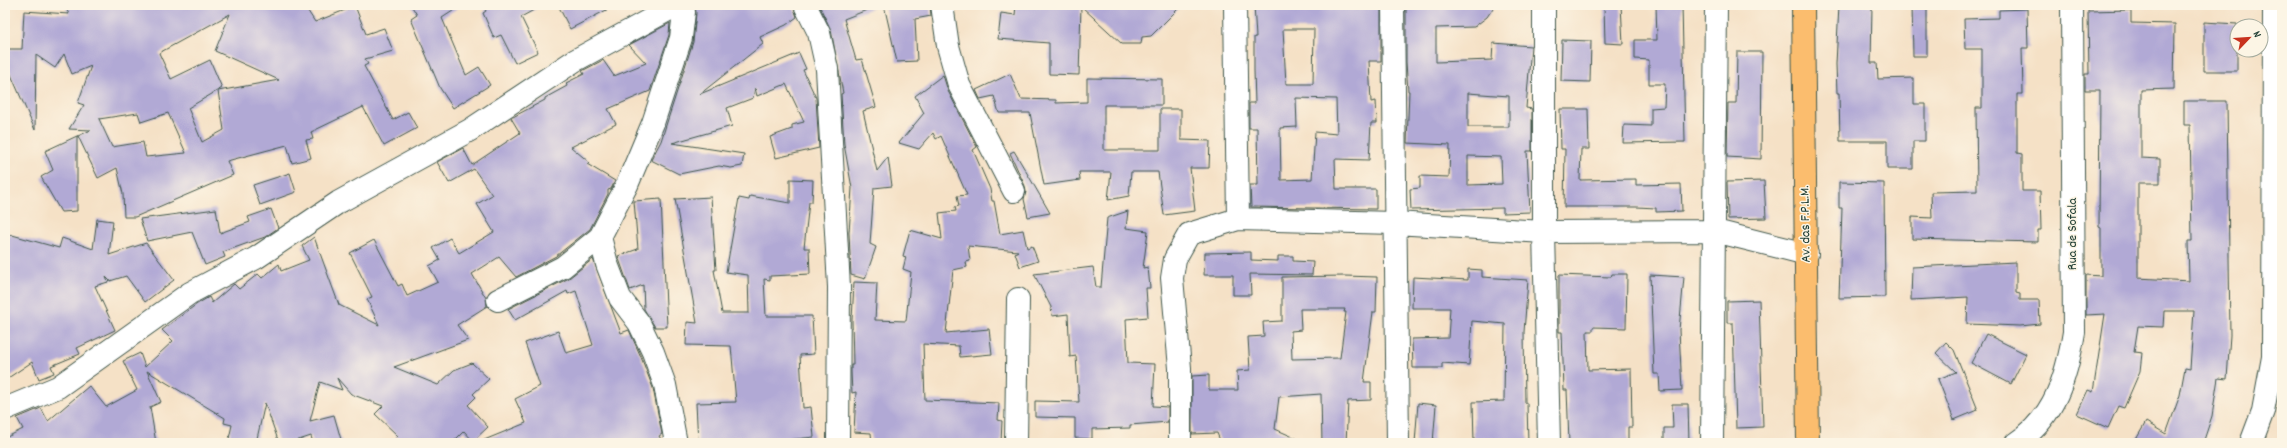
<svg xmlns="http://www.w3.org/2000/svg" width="2287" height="448" viewBox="0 0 2287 448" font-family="Dekko,sans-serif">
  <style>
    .building { fill: #b1a9d5; fill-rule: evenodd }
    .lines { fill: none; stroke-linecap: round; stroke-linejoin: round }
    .minor-casing { stroke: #3f564a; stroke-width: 24 }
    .major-casing { stroke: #3f564a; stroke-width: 24 }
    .minor { stroke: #fff; stroke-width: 22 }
    .major { stroke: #fbbd6e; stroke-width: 22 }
    .labels { text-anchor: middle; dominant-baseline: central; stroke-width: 3; stroke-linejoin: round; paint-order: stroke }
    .street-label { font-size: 14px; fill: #1f3d34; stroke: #fcf5e5 }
  </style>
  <rect width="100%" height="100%" fill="#fcf5e5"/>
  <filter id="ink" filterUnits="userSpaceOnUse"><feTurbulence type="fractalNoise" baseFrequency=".025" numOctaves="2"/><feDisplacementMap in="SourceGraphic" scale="8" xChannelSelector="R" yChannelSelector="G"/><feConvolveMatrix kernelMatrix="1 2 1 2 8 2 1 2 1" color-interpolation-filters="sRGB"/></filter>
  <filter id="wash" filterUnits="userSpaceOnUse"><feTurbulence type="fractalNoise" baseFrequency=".012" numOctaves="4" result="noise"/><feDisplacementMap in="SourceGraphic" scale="16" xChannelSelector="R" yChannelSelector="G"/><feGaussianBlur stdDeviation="0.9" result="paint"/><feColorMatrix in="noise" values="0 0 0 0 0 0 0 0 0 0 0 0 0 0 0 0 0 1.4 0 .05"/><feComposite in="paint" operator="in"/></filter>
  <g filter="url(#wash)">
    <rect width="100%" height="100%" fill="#f5e1c6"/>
    <g id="blocks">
      <path class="building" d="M64,5H304L315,22L355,6L366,34L384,28L393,51L365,59L368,64L364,66L393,120L408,112L417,128L384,146L363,107L311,132L313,139L306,140L311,158L292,163L287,145L227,161L233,175L135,217H124L123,194L117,168L98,178L78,136L91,130L69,129L84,105L78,103L91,66L72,74L64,54L55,68L36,55L35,130L5,61V49H22L24,11L69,14ZM230,14L215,51L279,80L218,91L224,130L202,142L188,108L222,88L210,60L171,79L159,53ZM138,113L141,122L168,113L186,153L146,157L143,142L112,147L99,119Z
        M411,5H462L442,18L466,75L479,67L490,85L453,108L440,88L411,19L417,15Z
        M483,5H543L521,17L538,52L515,63L501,35L494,38L483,13L486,11Z
        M558,5H616L570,29Z
        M709,5H793L797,17L786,25L760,37L763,44L700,94L799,53L806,69L803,70L816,98L819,148L776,158L770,137L792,129V125L804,122L786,84L757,96L755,88L753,98L727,108L732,126L672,143L744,154L742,166L731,168L719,166L679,174L651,160L661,141L693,42L696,13L695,6Z
        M819,5L877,6L844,19L856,60L862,59L876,107L863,111L877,171L888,157L892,186L874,188L870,244L876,247L865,279L851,275L849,233L852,188L844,144L841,94L843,93L831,30Z
        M884,5H930L931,16L915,19L917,61L897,62Z
        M1016,5H1182L1151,36L1142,37L1141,44H1122L1081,6L1079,75L1049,74V43L998,39L1001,13L1015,15Z
        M1254,5H1381V61H1369L1371,102L1376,101L1377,123H1371L1369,160L1335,159L1336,189H1376V209L1251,207L1250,185H1258L1257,128H1249V103H1255L1254,70V37H1256ZM1283,29H1314L1313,84H1286ZM1296,98L1336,99L1337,134L1315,132L1312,179L1281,180L1280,128L1297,127Z
        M1406,5H1495L1487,17L1474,27L1436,28V62L1492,60L1493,43L1531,46L1526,108L1532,109V151H1527L1530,212L1503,213V208L1411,210L1410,189L1420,188V176L1449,177L1450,145L1407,143L1409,91H1408L1406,62ZM1468,93L1509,96V127H1468ZM1468,156L1501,157L1502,184L1468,185Z
        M1604,5H1621L1623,44L1605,43Z
        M1656,5H1682L1685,142L1623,143L1624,125L1651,126V108L1664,107L1665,84H1649V60L1635,59V40H1657Z
        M1839,5H1872L1871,63H1877L1878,79L1914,78V104H1925V141H1913V169H1887V141H1840L1839,93H1837L1836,64Z
        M1912,5H1927V56H1913Z
        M2027,9L2028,48H2022L2023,94H2017V153L2022,154V191H2040L2041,230H2038V242L1912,239V217L1932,218L1931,192L1977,191L1976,108H1982V49H1965L1964,19L1999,18V10Z
        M2131,10V23L2175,24L2174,89L2141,90V158L2160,159V183H2138V278L2189,281L2188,241H2192L2190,125H2184V101H2227L2230,335L2227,379L2218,378L2212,416L2203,443H2134L2146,422L2166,434L2180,395L2185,368L2190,369L2194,311H2164L2163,327L2138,326L2134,352L2142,353L2140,371L2124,408L2118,406L2108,428L2077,414L2088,390L2093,392L2105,314L2086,315V275L2101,276V228L2099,227L2100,90H2085V74H2089L2088,11Z
        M2204,22L2237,24V71H2204Z
        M670,23L669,35L650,91L608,109L616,124L571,147L589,162L587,164L615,181L611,189L608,190V194L590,229L556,256L516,277L499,257L472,274L486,298L487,306L457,325L468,340L394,367L438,385L454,370L472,363L489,379L473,394L476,397L468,405L488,427L473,441L464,431L452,443H391L398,436L375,414L383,406L351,394L337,378L342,390L320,382L310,421L334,415L342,443H313L311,436L290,443H279L265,403L256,443H228L232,425L224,423L225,418L147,371L161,402L150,407L156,443H5V438L23,429L17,418L41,408L48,421L89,386L106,407L137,390L123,361L140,353L145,367L173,341L162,330L197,304L209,297L212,303L234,284L239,289L258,274L262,278L279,264L281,271L309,260L302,246L314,237L339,305L379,325L367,299L372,297L350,253L374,240L398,286L402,284L407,296L438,282L429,266L440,260L433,248L450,238L459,253L494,232L477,204L492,195L474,169L449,183L437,162L463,148L472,165L520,133L511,118L545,100V98L567,86L566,83L584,74L582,71L603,60L614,76L646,63L629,45Z
        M1562,40L1591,41L1590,82L1561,81Z
        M1737,52H1762L1761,159L1727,157L1728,103H1736Z
        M1010,74L1021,99L1056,100V103L1087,102V78L1162,79V105H1104V150H1160V109H1181V140L1210,141L1209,168H1190L1195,211L1164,215L1158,172H1131L1129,196L1108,200L1111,172H1079L1080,180L1044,185L1030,113H999L994,96L980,99L976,90Z
        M943,75L948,91L977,147L973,150L990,189L992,201H994L1000,234L1023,230L1027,248L1032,246L1038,261L1020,267L1015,253L1018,251L968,246L970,261L966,262L967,267L953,270L946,333L989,329L992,354L960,357L959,346L923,344L925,400L999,403L998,420L1002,421L1001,443H872L871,433L854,432L856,392L852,393L851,372V365H853L852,320L854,282L877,283L875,320L906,321L911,272L903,269L906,257L903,256L910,230L942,239L939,213L956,211L955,207L959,206L957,196L967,195L941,136L936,139L933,133L919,149L899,143L924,113L915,96Z
        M1560,109H1588L1589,149H1581L1580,180L1636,179V185L1681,184L1682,211L1656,212V208L1637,207H1564L1565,149H1561Z
        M77,136V211L61,212L41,177L53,170L45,151Z
        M1014,151L1031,180L1050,213L1028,217L1024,199L1026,192L1025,186L1010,153Z
        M290,173L296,192L260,205L253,185Z
        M790,179L813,180L812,202H809L804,248H809L810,274L770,276V280L764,279L766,316H812L814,354L800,355L803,408L811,407L814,437L769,442L698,443L696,403L736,402L731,346L686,345L687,322L697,323L675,199L711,197L716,270H714L722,313H749L748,275L726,272L739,198L749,200L750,196L790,203Z
        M1764,181L1766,218L1728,219L1727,182Z
        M1839,182L1884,183L1885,297L1839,298L1842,208H1839Z
        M661,199L667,327H655L644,309L643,285L630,290L618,256L638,249L634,201Z
        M216,209L220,233L250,222L248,217L271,209L278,228L265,237L223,252L225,257L205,265L192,232L147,241L140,219Z
        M1128,211L1126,228L1148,231L1143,268L1148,267L1150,288H1146L1148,317L1126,319L1128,363L1155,364L1153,406L1168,407V422L1130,425V428L1092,429V439L1075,438V418L1035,417V401L1079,402L1076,356L1070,357L1068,314L1052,316L1051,307L1034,274L1093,267L1096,287H1101L1107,218Z
        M97,219L113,221L109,255L146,243L174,280L145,302L126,276L110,281L106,277L108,282L95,286L115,330L77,348L80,354L51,366L54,373L39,379L32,362L5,380V233L59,248L62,238L93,249Z
        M1251,252V260L1278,261V256H1293V261L1313,262L1312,275L1250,274L1251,295H1233V275H1204L1205,253Z
        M593,259L621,333L629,330L641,357L653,388L662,434L659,436L663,443H477L526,423L515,399L540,386L525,343L558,331L566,353L593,345L576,291L568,294L567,291L515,320L508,309L569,278Z
        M2016,262V293L2020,294V300H2039L2040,324L2020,326L1967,324L1968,297L1911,300L1912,267Z
        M1468,269L1482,270V277L1528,280L1524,332L1525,403H1527L1528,443H1474L1473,402L1504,401L1505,324L1472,321L1469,365L1442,363V368H1413L1412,339L1448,338L1450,308H1412L1413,277L1468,280Z
        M1612,274H1627L1626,328L1593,327V331H1587L1588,370L1631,369L1632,427H1628V443H1569L1567,390H1564L1562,332H1559V275L1611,277Z
        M1650,275L1684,277L1679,330L1682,390L1660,391L1659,374H1654Z
        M1345,276L1377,277L1376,312H1373L1364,382H1371V400L1348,401L1346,443H1322L1321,394L1279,397L1275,429L1307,443H1221L1217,433L1192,434V376L1209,375V390H1238L1237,371L1250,370L1248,337L1264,336L1263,322L1282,321V277ZM1300,309H1345L1344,312H1346L1340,358L1292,359L1291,331L1301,330Z
        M1759,300L1763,427L1736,428L1733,323H1727V301Z
        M1986,334L2026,354L2011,384L1971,363Z
        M1946,342L1954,350L1978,410L1954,420L1938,379L1956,372L1936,353Z
        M1418,403L1436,405L1433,443H1415Z
        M1672,404H1688L1689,443H1664V428H1673Z"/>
    </g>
  </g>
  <g filter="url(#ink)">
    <use href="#blocks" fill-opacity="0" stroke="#3f564a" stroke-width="1"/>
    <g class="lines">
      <defs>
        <path id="minor" d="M805,5L819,33L827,69L839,287L838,443
          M942,5L948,46L959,85L1014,191
          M1235,5L1238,219
          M1393,5L1398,443
          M1544,5V232L1549,443
          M600,237L607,264L620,298L639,323L653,352L665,385L676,443
          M498,300L563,267L600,237L627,185L653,123L681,38L684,12L679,5
          M5,409L58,387L190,293L256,258L339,202L470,130L574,61L677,5
          M1016,443L1018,299
          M1180,443V368L1172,278L1175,259L1189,234L1238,219L1395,223L1544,232L1715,231L1807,254
          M1712,443L1716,5
          M2016,443C2055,418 2067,375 2074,332L2072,5
          M2251,443L2263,411L2273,357L2274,5"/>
        <path id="major" d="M1803,5L1808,443"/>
      </defs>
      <use href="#minor" class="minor-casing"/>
      <use href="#major" class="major-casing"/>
      <use href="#minor" class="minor"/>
      <use href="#major" class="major"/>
    </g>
  </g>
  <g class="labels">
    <g class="street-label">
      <text transform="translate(1806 224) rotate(-91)">Av. das F.P.L.M.</text>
      <text transform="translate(2073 234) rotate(-90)">Rua de Sofala</text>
    </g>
  </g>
  <rect width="2287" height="448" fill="none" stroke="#fcf5e5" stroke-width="20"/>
  <g transform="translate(2249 38) rotate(65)"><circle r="19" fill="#fcf5e5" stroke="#a4ab9e"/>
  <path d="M0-3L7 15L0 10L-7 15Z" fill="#c8321e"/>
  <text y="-6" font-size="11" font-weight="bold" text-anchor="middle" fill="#1f3d34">N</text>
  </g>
</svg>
